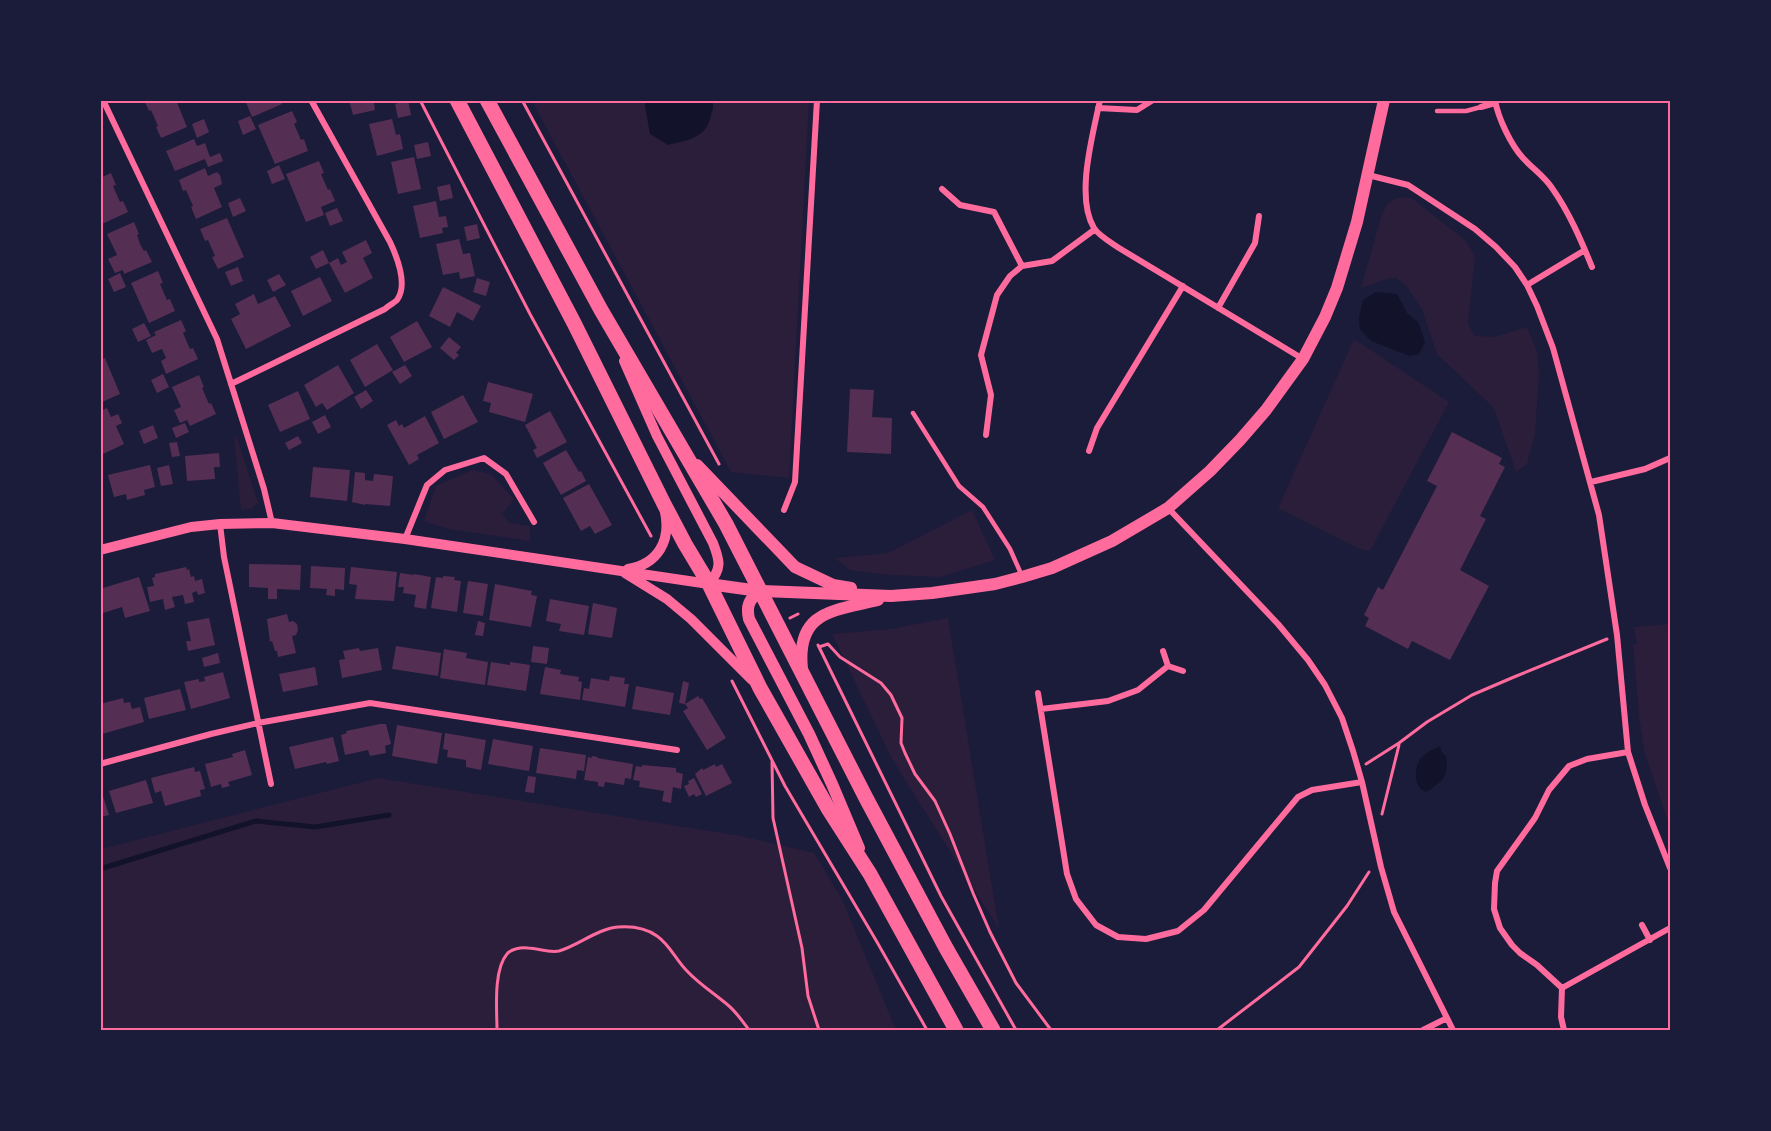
<svg xmlns="http://www.w3.org/2000/svg" width="1771" height="1131" viewBox="0 0 1771 1131" font-family="'Alegreya Sans',sans-serif">
  <style>
    .green { fill: #2a1e3b }
    .water { fill: #12122b }
    .lines { fill: none; stroke-linecap: round; stroke-linejoin: round }
    .stream { stroke: #12122b; stroke-width: 5 }
    .building { fill: #542f53 }
    .path { stroke: #ff6b9d; stroke-width: 3 }
    .service { stroke: #ff6b9d; stroke-width: 4.5 }
    .minor { stroke: #ff6b9d; stroke-width: 6 }
    .tertiary { stroke: #ff6b9d; stroke-width: 10 }
    .secondary { stroke: #ff6b9d; stroke-width: 12 }
    .trunk { stroke: #ff6b9d; stroke-width: 15 }
    .neatline { fill: none; stroke: #ff6b9d; stroke-width: 2 }
  </style>
  <rect width="100%" height="100%" fill="#1b1b3a"/>
  <path class="green" d="M532,101H646L645,106L713,105L712,101H809L789,478L731,472Z
    M1403,197L1413,199L1465,240L1475,256L1468,324L1475,336L1495,337L1527,327L1537,352L1539,373L1535,434L1527,464L1516,472L1494,408L1437,354L1422,309L1406,285L1396,278L1387,279L1361,288L1381,217L1387,204L1394,199Z
    M1354,339L1449,402L1370,551L1360,549L1278,508Z
    M234,436L237,438L258,503L251,509L241,510Z
    M472,470L491,474L514,499L502,515L510,523L530,526V541L448,529L424,521L436,486Z
    M972,510L995,560L940,577L889,575L850,570L835,558L888,553Z
    M948,618L999,929L892,759L832,634L890,629Z
    M1670,624V827L1645,754L1639,717L1633,644H1637L1634,627Z
    M378,778L741,836L814,853L842,899L896,1030H101V849Z"/>
  <path class="water" d="M646,101H712C714,106 713,109 711,115C707,138 688,140 668,145L650,134L645,106Z
    M1376,292L1397,294L1407,313L1418,322L1425,342L1419,354L1410,356L1371,341L1360,329L1359,317L1363,300Z
    M1440,746L1441,751L1446,756C1449,777 1443,781 1426,792C1414,787 1414,772 1419,761C1423,754 1433,749 1440,746Z"/>
  <g class="lines">
    <path class="stream" d="M100,869L256,821L315,827L389,815"/>
  </g>
  <path class="building" d="M144,100H176L187,127L161,138L156,127L158,126L151,110L149,111Z
    M245,100H281L282,104L252,117Z
    M349,100H381V101L374,103L375,110L353,115Z
    M408,100L411,115L398,118L395,104Z
    M292,111L297,122L294,124L301,140L304,139L308,151L275,164L258,125Z
    M250,116L256,129L243,135L238,121Z
    M204,119L209,132L197,138L192,124Z
    M392,119L396,135L400,134L403,149L377,156L369,124Z
    M194,139L197,146L205,143L210,157L220,153L223,161L208,167L205,159L175,171L166,151Z
    M428,142L431,156L417,159L414,145Z
    M414,157L421,189L398,194L391,162Z
    M319,161L324,173L321,174L328,190L330,189L335,201L321,207L324,215L306,222L286,174Z
    M279,165L285,179L272,184L267,171Z
    M205,168L208,176L217,172L220,175L222,184L214,188L222,207L196,219L191,207L193,206L186,190L183,191L179,180Z
    M111,173L116,185L113,186L120,202L123,201L128,212L102,224L100,178Z
    M450,184L453,198L440,201L437,187Z
    M240,198L246,211L233,217L228,203Z
    M436,201L439,217L446,216L448,227L442,228L443,233L420,238L413,206Z
    M337,208L343,221L330,226L325,213Z
    M227,218L244,257L218,269L212,257L215,256L208,240L205,241L200,229Z
    M134,222L139,234L137,235L140,244L144,251L146,250L152,262L124,274L123,270L115,273L108,259L117,255L107,234Z
    M477,224L480,238L467,241L464,227Z
    M459,239L463,254L470,253L475,276L460,279L459,272L443,275L436,244Z
    M366,240L372,253L363,258L373,278L345,293L329,263L338,258L341,265L347,262L342,252Z
    M323,250L329,263L316,269L310,257Z
    M238,267L243,281L231,286L225,272Z
    M158,271L163,283L160,284L167,300L170,299L175,311L149,323L131,283Z
    M120,273L126,287L114,292L108,279Z
    M279,274L286,285L273,292L267,280Z
    M320,277L332,301L303,316L291,291Z
    M477,278L490,282L486,296L473,292Z
    M443,287L481,306L473,321L457,312L450,327L429,316Z
    M254,294L258,304L275,296L291,326L246,349L231,319L240,314L235,304Z
    M181,320L186,331L183,333L190,349L193,348L198,359L166,374L161,361L166,358L162,349L152,353L146,340L156,335L154,332Z
    M417,321L432,347L404,362L390,337Z
    M144,323L151,336L138,342L132,329Z
    M449,337L461,347L456,353L459,355L454,360L440,348Z
    M377,344L393,370L365,387L350,360Z
    M105,358L120,394L100,403V360Z
    M338,365L354,393L327,410L322,403L316,407L304,385Z
    M405,365L412,376L400,384L392,372Z
    M163,374L169,387L157,393L151,380Z
    M199,375L204,387L202,388L209,404L211,403L216,414L190,426L187,420L180,423L174,410L181,407L172,387Z
    M488,382L533,394L525,422L489,412L491,403L483,401Z
    M850,389L874,390L872,417L892,418L891,454L847,452Z
    M366,390L373,401L361,409L354,397Z
    M298,391L310,419L280,432L268,405Z
    M463,395L478,422L444,439L431,412Z
    M107,408L111,417L118,414L122,423L116,426L124,444L103,454L100,449V411Z
    M550,411L567,442L537,458L533,450L537,448L525,425Z
    M325,415L331,427L318,434L312,422Z
    M425,416L439,443L417,455L419,459L409,465L387,425L396,420L399,426L402,424L404,428Z
    M185,423L189,432L176,438L172,428Z
    M153,425L158,438L144,444L139,431Z
    M1452,432L1502,458L1499,464L1505,467L1480,516L1486,519L1460,570L1489,586L1450,660L1412,641L1408,649L1365,626L1369,618L1364,615L1378,587L1383,590L1437,486L1427,481Z
    M298,436L302,443L289,450L285,443Z
    M177,442L180,456L172,457L169,443Z
    M566,450L579,472L581,471L586,481L561,495L543,463Z
    M219,453L220,467H214L215,479L187,481L185,456Z
    M150,465L155,487L144,490L145,495L127,500L126,494L114,497L108,475Z
    M169,465L173,484L161,486L157,468Z
    M313,467L350,470L347,501L310,497Z
    M355,472L365,473V480L373,481L374,474L393,476L390,506L365,504V505L352,502Z
    M589,484L612,525L595,534L590,526L581,531L563,498Z
    M249,564L301,565L300,590L277,589V599H268V588L249,587Z
    M311,566L345,568L344,590L335,589V596L326,595L327,589L310,588Z
    M186,567L187,570L189,569L191,577L194,576L195,581L202,579L205,593L198,595L197,591L192,593L194,602L185,604L183,595L172,597L175,607L165,610L163,599L150,602L147,587L154,586L152,578L155,577V574Z
    M351,567L397,572L394,601L355,599L357,585L349,584Z
    M400,573L414,575V574L431,577L426,609L414,607L416,595L403,593L404,587H398Z
    M443,576L455,577L454,580L461,581L457,612L431,608L436,577L443,578Z
    M139,577L150,611L125,618L122,607L100,614V589Z
    M468,581L488,584L483,616L463,613Z
    M495,584L532,591L531,595L537,596L531,627L489,620Z
    M550,599L589,606L584,635L559,631L561,624L546,621Z
    M593,603L617,608L612,638L588,634Z
    M287,614L289,622L293,621L297,624L298,630L296,635L292,636L296,653L278,657L277,651H275L272,641L270,642L267,619Z
    M209,618L215,645L188,651L186,641H191L187,622Z
    M478,621L485,623L483,636L475,635Z
    M396,646L441,653L438,676L392,669Z
    M533,646L549,648L547,664L531,662Z
    M359,648L360,651L378,648L382,670L342,678L339,660L345,659L343,651Z
    M444,649L467,653L466,658L488,662L485,685L440,678Z
    M218,653L220,663L204,667L202,658Z
    M491,662L510,665V662L530,665L526,691L487,685Z
    M315,667L318,685L283,692L279,674Z
    M545,667L561,670L560,674L579,677L578,681L582,682L580,700L540,694Z
    M223,672L230,698L191,709L184,682L199,679V682L205,681L204,677Z
    M610,676L625,678L624,684H629L625,707L582,700L584,688L589,689L591,678L609,681Z
    M683,681L689,683L685,704L679,703Z
    M636,686L674,693L670,715L632,709Z
    M180,689L186,710L149,719L144,698Z
    M698,696L700,699L702,698L726,738L707,750L683,711L688,708L685,704Z
    M123,698L124,703L130,702L132,709L140,707L144,722L102,734L100,728V704Z
    M380,724H386L391,744L385,746L386,753L370,756L368,750L345,755L341,735L347,733L346,731Z
    M397,725L442,733L437,764L392,756Z
    M445,733L486,740L481,770L466,767V760L447,757L448,750L443,749Z
    M333,737L339,761L327,764L326,762L295,769L289,747Z
    M493,739L533,746L529,771L488,764Z
    M540,748L586,755L584,771L577,770L576,779L536,773Z
    M245,750L252,775L228,782L230,786L222,788L221,784L211,787L205,764L233,757L232,754Z
    M592,756L598,757L597,758L633,764L631,779L625,778L624,785L605,782L604,787L598,786V782L584,780L588,757L592,758Z
    M715,764L716,767L722,764L732,783L706,796L695,774L702,768L703,770Z
    M642,765L676,768V772L683,774L681,789L673,787L671,803L662,801L664,791L639,787L640,781L633,780L636,766L642,767Z
    M194,767L195,772L200,771L205,789L200,790L201,796L165,806L161,791L155,793L151,778Z
    M528,776L536,777L534,793L525,792Z
    M694,778L702,794L696,797L694,794L689,797L684,786L689,784L688,781Z
    M146,780L153,803L116,813L109,791Z
    M100,793H102L109,815L100,817Z"/>
  <g class="lines">
    <path class="path" d="M420,100L530,314L651,536
      M522,100L719,464
      M790,618L798,614
      M818,645L941,896L1016,1030
      M819,647L828,644L840,657L881,683L891,695L902,718L901,743L905,753L915,774L935,801L950,834L973,893L990,932L1016,983L1051,1030
      M732,681L785,786L877,942L927,1030
      M772,762L773,818L802,948L808,996L819,1030
      M1366,764L1399,743L1427,722L1472,695L1514,677L1607,639
      M1382,814L1399,745
      M497,1030C497,1011 493,970 507,954C511,949 521,947 528,948C538,948 548,953 559,951C579,945 597,929 618,927C632,926 646,928 657,936C670,945 676,960 687,971C699,984 715,994 729,1006C737,1013 743,1022 749,1030
      M1217,1030L1299,967L1347,906L1369,872"/>
    <path class="service" d="M1437,111H1466L1481,107
      M913,413L959,486L983,507L1010,549L1022,576"/>
    <path class="minor" d="M103,100L217,339L264,489L272,523
      M1100,100C1093,134 1075,197 1094,228C1099,236 1112,243 1119,248L1303,359
      M1495,100C1498,118 1511,145 1523,158C1533,169 1544,176 1552,188C1569,212 1581,240 1592,267
      M1481,107L1495,103
      M1098,108L1137,110L1153,100
      M1368,175L1408,185L1475,229L1496,247L1515,267L1527,285L1537,306L1553,348L1599,515L1617,635L1628,752L1645,805L1670,868
      M942,189L960,205L994,212L1022,266
      M1527,285L1585,250
      M1218,308L1255,243L1259,216
      M231,384L385,309C388,306 394,303 397,300C408,285 397,257 390,242L311,100
      M986,435L991,395L981,355L997,295L1010,276L1022,266L1052,261L1094,230
      M1089,451L1097,428L1183,286
      M1591,482L1645,469L1670,458
      M1168,508L1278,624L1308,660L1325,685L1342,718L1353,751L1362,782L1381,867L1394,912L1453,1030
      M784,510L795,482L817,100
      M220,524L224,557L271,784
      M405,539L427,485L445,470L484,458L506,474L534,522
      M1163,651L1168,666L1183,671
      M1038,693L1067,874L1076,899L1096,925L1118,937L1146,939L1178,931L1204,910L1298,797L1312,790L1362,782
      M1041,709L1108,701L1138,690L1168,666
      M100,764L211,734L258,723L370,703L677,750
      M1642,925L1650,940
      M1562,988L1670,928
      M1423,1030L1447,1018
      M1564,1030L1561,1017L1562,988L1537,965L1520,953L1512,945L1500,928L1494,909L1495,883L1497,871L1535,818L1549,790L1569,766L1587,759L1628,752"/>
    <path class="tertiary" d="M100,550L191,527L220,524L272,523L405,539L709,584C722,568 720,561 713,543L657,436L624,361
      M628,569C658,564 671,541 665,512
      M625,573L667,599L691,619L752,680"/>
    <path class="secondary" d="M697,465L795,567L833,585L851,588
      M709,584L759,591L891,596L932,593L995,584L1022,577L1052,568L1112,541L1168,508L1210,471L1240,440L1266,410L1303,359L1325,317L1337,288L1357,222L1384,100
      M759,591C749,600 746,606 749,619L809,734L832,784L859,848
      M802,669C796,611 833,611 878,600"/>
    <path class="trunk" d="M457,100L574,323L664,504L685,544L709,584L760,688L829,810L870,874L956,1030
      M487,100L601,310L726,524L866,798L946,948L993,1030"/>
  </g>
  <rect width="1771" height="1131" fill="none" stroke="#1b1b3a" stroke-width="204"/>
  <rect x="102" y="102" width="1567" height="927" class="neatline"/>
</svg>
